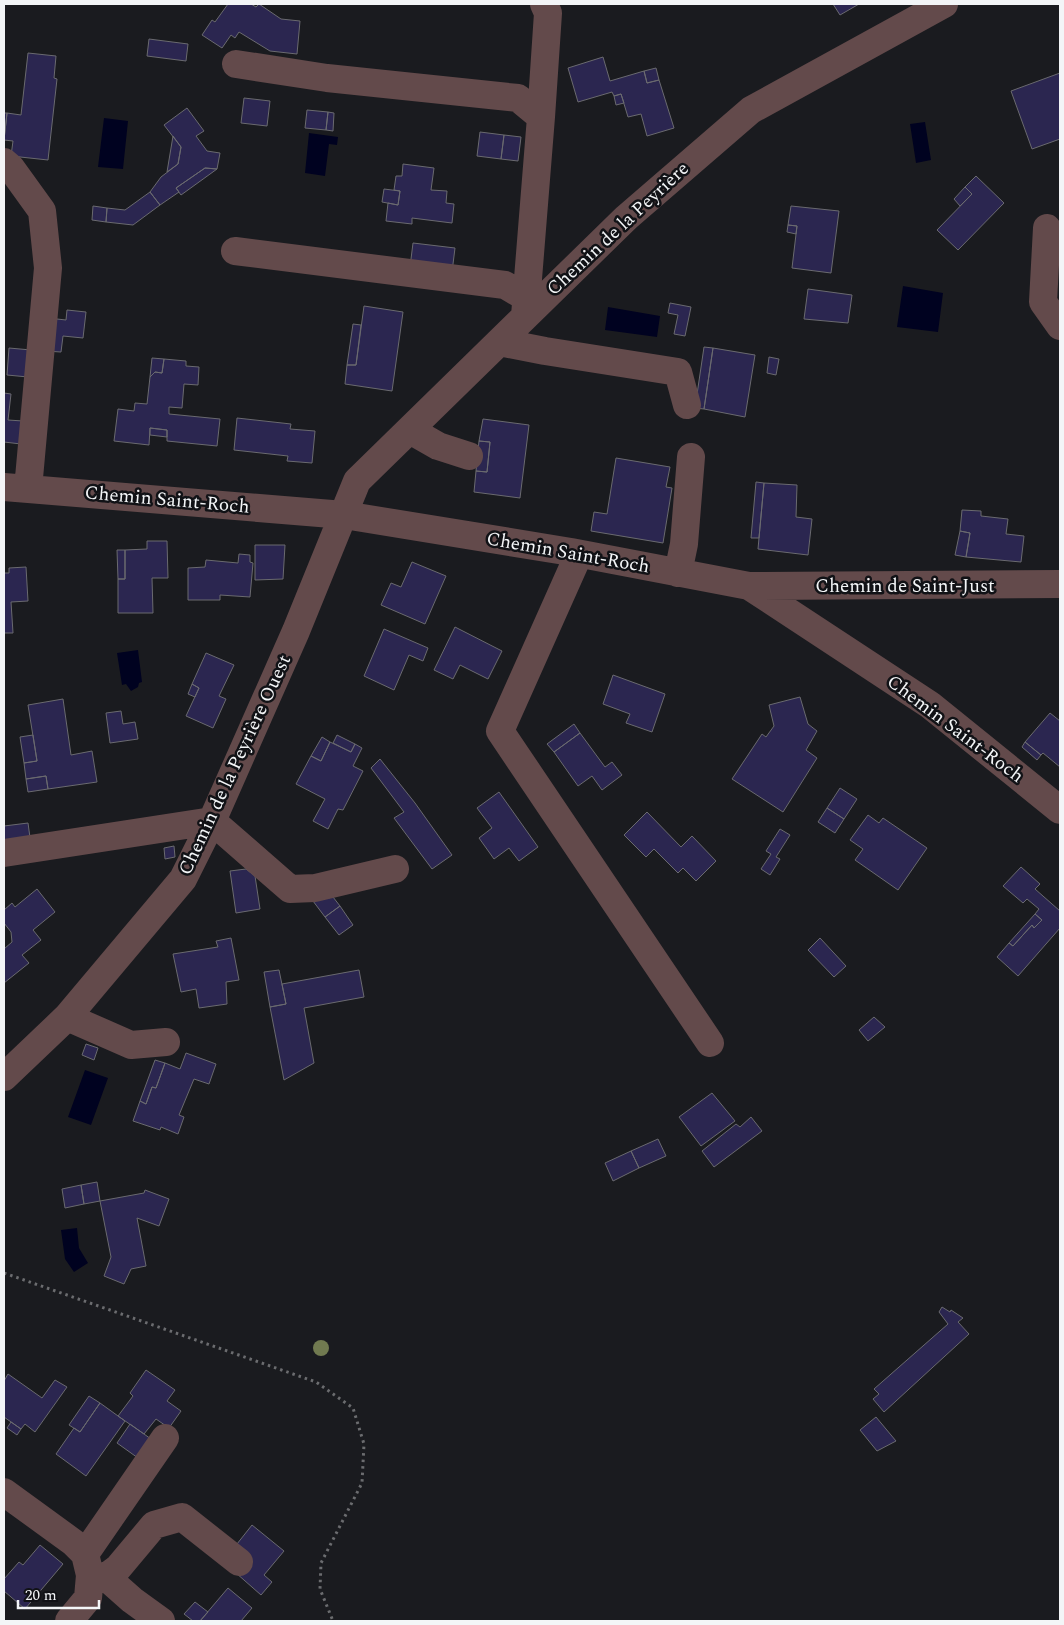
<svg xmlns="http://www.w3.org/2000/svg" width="1064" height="1625" viewBox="0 0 1064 1625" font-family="Spectral,serif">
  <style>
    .water { fill: #000220 }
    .building { fill: #2b2650; stroke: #6a6a6f }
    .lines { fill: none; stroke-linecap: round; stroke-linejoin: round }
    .path { stroke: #6b6c6f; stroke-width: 3; stroke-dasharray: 2.5 4; stroke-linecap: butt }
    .minor { stroke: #634a4b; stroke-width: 28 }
    .tree { fill: #717a50 }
    .labels { text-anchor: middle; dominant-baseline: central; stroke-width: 5; stroke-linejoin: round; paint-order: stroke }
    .street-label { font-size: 19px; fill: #f3f5f7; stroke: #111216 }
  </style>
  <rect width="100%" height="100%" fill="#1a1b1f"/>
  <path class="water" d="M104,118L128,121L123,169L98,167Z
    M925,122L931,160L916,163L910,124Z
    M309,133L338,137L337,145L329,144L325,176L305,173Z
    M903,286L943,293L938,332L897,327Z
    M608,307L660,316L657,337L605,330Z
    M138,650L142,682L139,683L138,687L131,691L126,684L122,685L117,653Z
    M85,1070L108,1078L91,1125L68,1117Z
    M77,1228L79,1248L88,1263L74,1272L65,1259L61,1230Z"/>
  <path class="building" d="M228,4H251L256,7L259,4L281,19L300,21L297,54L270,51L239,32L235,38L231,35L222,48L202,35L212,20L215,22Z
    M833,4H859L840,15Z
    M149,39L188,44L186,61L147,56Z
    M28,53L56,56L54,78L57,79L48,160L11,156L13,141L4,140L7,113L21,115Z
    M603,57L610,81L644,71L647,83L659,80L674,128L647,136L641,114L628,117L621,94L614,96L612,92L578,102L568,68Z
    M656,68L659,80L647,83L644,71Z
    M1060,73V139L1032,149L1011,91Z
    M621,94L624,103L616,105L614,96Z
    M244,98L270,101L267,126L241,123Z
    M187,108L204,131L196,136L207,151L220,153L217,169L205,168L176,188L179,192L160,205L150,192L161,177L178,164L181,147L164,125Z
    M307,110L328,112L326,130L305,128Z
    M328,112L334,113L333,131L326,130Z
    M4,113H7L4,140Z
    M480,132L504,135L501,159L477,156Z
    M504,135L521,137L518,161L501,159Z
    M173,136L181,147L178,164L167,172Z
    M403,164L434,168L431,190L447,191L446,203L454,204L452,223L412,218V224L386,221L388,203L398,205L400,191L394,190L396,176H402Z
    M205,168L217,169L181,195L176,188Z
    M976,176L1004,203L958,250L937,230L972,194L965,187Z
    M965,187L972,194L960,206L954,199Z
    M384,189L400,191L398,205L382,202Z
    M150,192L160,205L133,225L106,222L107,208L125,210Z
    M93,206L107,208L106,222L92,220Z
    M791,206L839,211L831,273L792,268L797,226L788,225Z
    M788,225L797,226L796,234L787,232Z
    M413,243L455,248L452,272L410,267Z
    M808,289L852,295L848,323L804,319Z
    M670,303L691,307L685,336L674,334L678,315L668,313Z
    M364,306L403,312L392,391L345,384L347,365H356Z
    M67,310L86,312L83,338L63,336L61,352L45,351L48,318L66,320Z
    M353,324L361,325L356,365H347Z
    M704,347L713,348L704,409L695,408Z
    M9,348L31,350L28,377L7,375Z
    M713,348L755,355L745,417L704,409Z
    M769,357L779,359L776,375L767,373Z
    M152,358L164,359L162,373L155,372L150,377Z
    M164,359L186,361V366L199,367L198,385L184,384L182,408L169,407V414L220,419L217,446L167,441V430L150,428L149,445L114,441L118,409L134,411L135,403L147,404L150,377L155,372L162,373Z
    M4,393L11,394L8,420L23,421L21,444L4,442Z
    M237,418L291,424L290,429L315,431L312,463L287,461L288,456L234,450Z
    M483,419L529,425L520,498L474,492L476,471L487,472L490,442L479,441Z
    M150,428L167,430V437L150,435Z
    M479,441L490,442L487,472L476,471Z
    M616,458L670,467L666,487L672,488L663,543L591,531L594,512L607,514Z
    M756,482L764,483L759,538H751Z
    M764,483L797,485L796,517L812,519L808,555L758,549Z
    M962,510L981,511V516L1008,519L1006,534L1024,536L1021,562L966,557L970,533L960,531Z
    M960,531L970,533L966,557L955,555Z
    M147,541H167L168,578H152L153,613H118V579H125V550L147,549Z
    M255,545H285L283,579L255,580Z
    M117,550H125V579H118Z
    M239,554L250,555V562L253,563L250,597L220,595V600H188V568L205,567L206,560L238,563Z
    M412,562L446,576L425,624L381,605L391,583L401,587Z
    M26,567L28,601L11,602L13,633H4V573H9V568Z
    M455,627L502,651L488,679L460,665L453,679L434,670Z
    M384,629L428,648L423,661L409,655L394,690L364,676Z
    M206,653L234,665L219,696L226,699L213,728L186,716L199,688L192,684Z
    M613,675L665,694L652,732L626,723L630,714L603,704Z
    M192,684L199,688L195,697L188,694Z
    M800,697L808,724L817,731L806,750L817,758L783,812L732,779L762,734L766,737L774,726L769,705Z
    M63,699L71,755L92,751L97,782L48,789L46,776L26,779L24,763L37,761L28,705Z
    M121,711L123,724L135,722L138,739L110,743L106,713Z
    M1050,713L1060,721V767L1043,753L1041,755L1025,742Z
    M574,724L580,733L554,752L547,744Z
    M580,733L605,767L612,762L622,775L602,790L592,776L578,786L554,752Z
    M33,735L37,761L24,763L20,737Z
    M337,735L355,744L351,752L333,743Z
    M322,737L330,742L321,761L311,756Z
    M330,742L351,752L355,744L362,748L353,766L363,771L343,810L338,809L328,829L313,821L325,799L296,784L311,756L321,761Z
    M1025,742L1041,755L1037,760L1022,747Z
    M380,759L415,803L452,855L432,869L394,818L404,812L371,768Z
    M46,776L48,789L28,792L26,779Z
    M840,788L857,799L844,819L827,808Z
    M499,792L538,847L519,861L509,848L494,859L479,838L492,828L477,808Z
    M827,808L844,819L835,833L818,822Z
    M647,812L681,847L692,836L716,861L696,881L683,868L678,873L654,849L646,857L624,835Z
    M868,815L879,823L883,818L927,848L898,890L855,860L863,849L850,840Z
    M28,823L31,845L4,849V826Z
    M780,829L790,835L776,857L780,859L770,875L761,869L771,854L766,851Z
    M174,846L175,857L165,859L164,848Z
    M1021,867L1040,884L1035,889L1060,911V928L1018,976L997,957L1009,943L1013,946L1032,925L1034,928L1042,920L1035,914L1039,909L1027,899L1023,903L1003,886Z
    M246,869L255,876L260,909L236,913L230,871Z
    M37,889L55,912L33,930L41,940L22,955L29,963L4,983V949L12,942L11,932L4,923V910L12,903L15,907Z
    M333,897L340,906L325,917L313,901Z
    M340,906L353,925L339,935L325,917Z
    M1035,914L1042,920L1034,928L1032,925L1013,946L1009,943Z
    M231,938L239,980L226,982L227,1004L199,1008L196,989L181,992L173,954L218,947L216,941Z
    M820,938L846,966L834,977L808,950Z
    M279,970L286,1004L270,1007L264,972Z
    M359,970L364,997L304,1008L314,1063L284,1080L270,1007L286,1004L282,984Z
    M874,1017L885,1027L868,1041L859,1030Z
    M86,1044L98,1048L94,1060L82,1055Z
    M186,1053L216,1064L209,1084L194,1079L179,1115L184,1117L178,1134L161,1127L160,1130L133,1121L140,1101L146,1104L152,1087L156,1088L165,1063L180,1069Z
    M155,1060L165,1063L156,1088L152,1087L146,1104L140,1101Z
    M712,1093L735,1121L701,1146L679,1117Z
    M751,1117L762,1131L714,1167L702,1151L736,1124L740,1127Z
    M658,1139L666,1156L639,1168L631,1151Z
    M631,1151L639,1168L613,1181L605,1163Z
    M97,1182L100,1201L84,1204L81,1185Z
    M81,1185L84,1204L65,1208L62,1189Z
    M145,1190L169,1199L159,1226L137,1218L146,1266L131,1269L124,1284L104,1276L111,1257L100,1201L144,1193Z
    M942,1307L950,1312L951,1310L963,1318L958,1322L969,1334L884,1412L873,1399L879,1394L874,1389L948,1324L939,1312Z
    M146,1370L175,1390L167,1401L181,1411L169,1428L156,1419L144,1434L118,1416L133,1396L130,1393Z
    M8,1374L42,1398L55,1380L67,1387L35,1432L25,1424L21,1429L4,1417V1381Z
    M89,1396L100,1403L80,1432L69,1425Z
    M100,1403L125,1421L86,1476L56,1454L74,1428L80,1432Z
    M876,1417L896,1441L877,1451L860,1430Z
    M11,1422L21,1429L17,1435L7,1428Z
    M130,1424L151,1439L138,1458L117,1443Z
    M252,1525L284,1551L264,1575L272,1582L261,1595L236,1573L233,1549Z
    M40,1545L63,1564L25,1609L4,1591V1579L19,1562L23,1565Z
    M228,1588L252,1608L241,1621H200Z
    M195,1602L208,1612L200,1621H193L184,1614Z"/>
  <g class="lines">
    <path class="path" d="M4,1273L316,1382L353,1408L364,1444L362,1483L321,1563L320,1589L333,1621"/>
    <path class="minor" d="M236,64L327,78L518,98L541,117L525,316
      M541,117L548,13L544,4
      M4,162L11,168L42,211L48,268L28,489
      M1047,228L1043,302L1060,326
      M235,251L505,285L527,298
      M499,342L545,351L678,372L687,405
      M410,430L438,446L469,456
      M4,487L344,515L571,552L749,586L930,705L1060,810
      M579,554L500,731L710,1043
      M678,573L684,544L691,457
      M749,586L1060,584
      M4,853L212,821L290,889L315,888L395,869
      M67,1017L131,1045L166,1042
      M4,1077L67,1017L183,879L212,821L296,631L357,481L626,218L751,110L944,4
      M4,1492L74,1543L85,1554L90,1575L88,1598L69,1621
      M85,1554L165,1438
      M90,1575L106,1577L132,1600L161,1621
      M106,1577L118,1568L154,1525L182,1517L239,1562"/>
  </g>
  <circle class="tree" cx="321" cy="1348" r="8"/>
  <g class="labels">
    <g class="street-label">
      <text transform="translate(618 229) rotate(-43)">Chemin de la Peyrière</text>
      <text transform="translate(167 500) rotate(5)">Chemin Saint-Roch</text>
      <text transform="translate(568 553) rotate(10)">Chemin Saint-Roch</text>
      <text x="905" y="586">Chemin de Saint-Just</text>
      <text transform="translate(955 729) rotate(37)">Chemin Saint-Roch</text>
      <text transform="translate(235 765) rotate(-65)">Chemin de la Peyrière Ouest</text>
    </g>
  </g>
  <rect width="1064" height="1625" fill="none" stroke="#f3f5f7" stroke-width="10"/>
  <path d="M18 1600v8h81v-8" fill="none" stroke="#f3f5f7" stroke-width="2.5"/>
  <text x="25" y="1600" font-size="15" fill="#f3f5f7" stroke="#111216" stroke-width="4" paint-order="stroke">20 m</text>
</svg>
